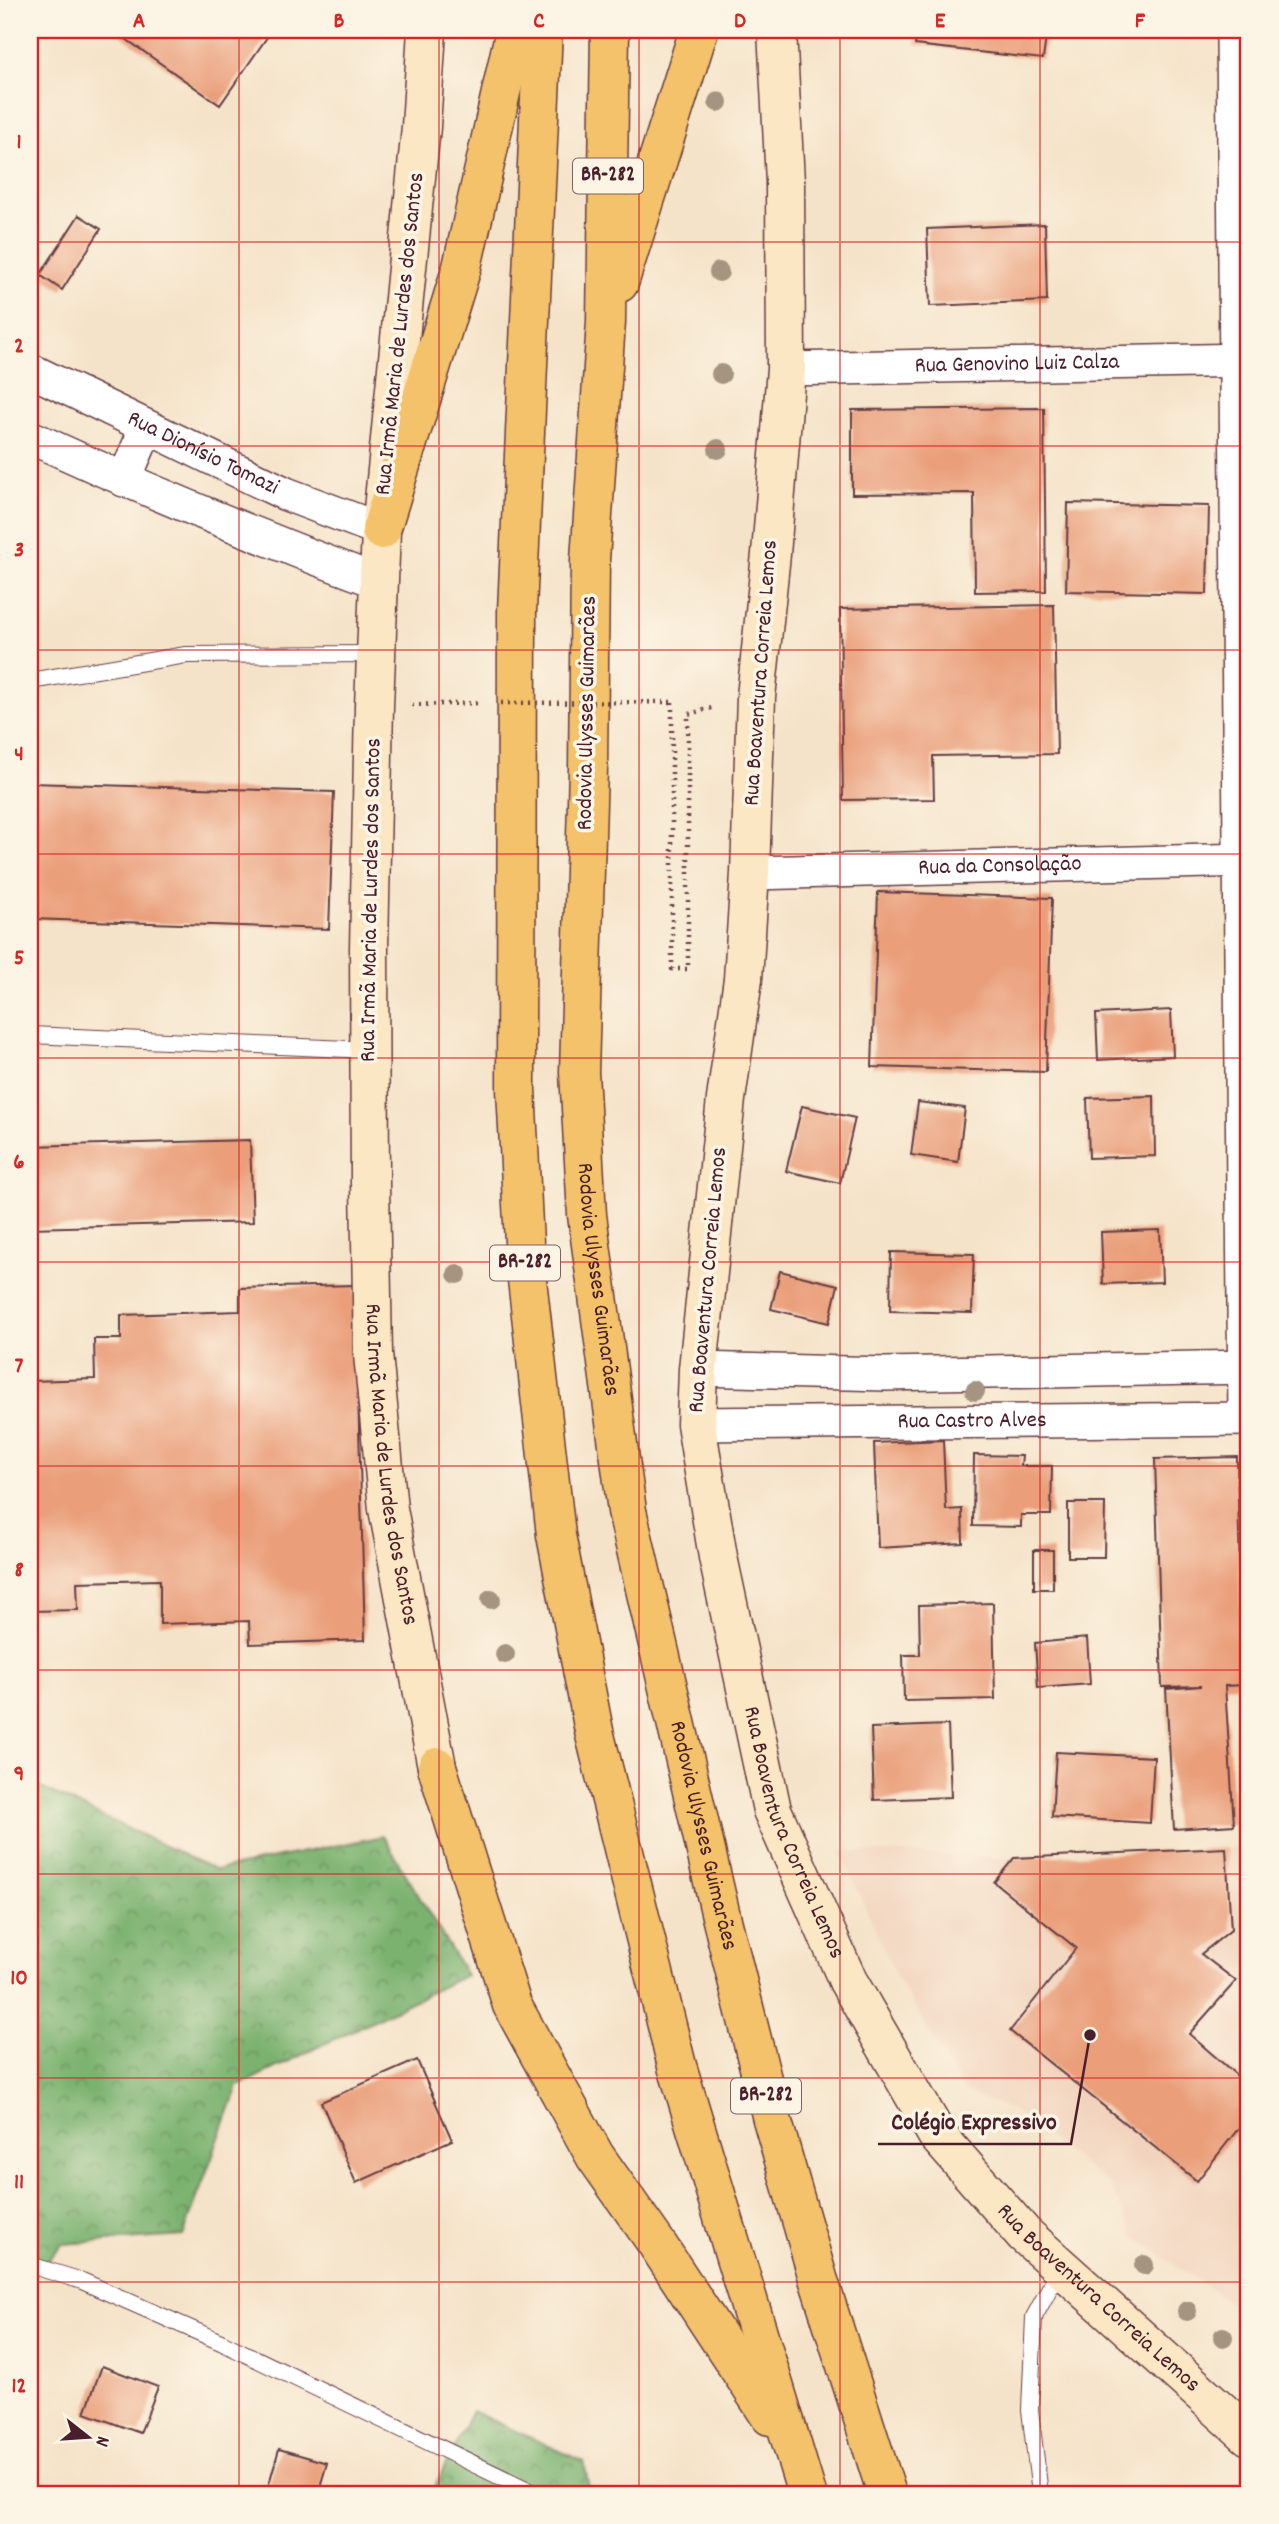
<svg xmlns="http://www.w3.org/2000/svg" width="1279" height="2524" viewBox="0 0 1279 2524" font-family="Dekko,sans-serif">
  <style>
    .built { fill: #f2d4be }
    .forest { fill: url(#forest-crowns); stroke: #62684d; stroke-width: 2 }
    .building { fill: #ea9f7a }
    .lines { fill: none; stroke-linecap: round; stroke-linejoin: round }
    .lane-casing { stroke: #643c43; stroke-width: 18 }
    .street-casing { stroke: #643c43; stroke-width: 36 }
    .secondary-casing { stroke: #643c43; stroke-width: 41 }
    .highway-casing { stroke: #643c43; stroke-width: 41 }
    .path { stroke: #643c43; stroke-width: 4.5; stroke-dasharray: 2 5; stroke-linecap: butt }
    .lane { stroke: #fff; stroke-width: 16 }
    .street { stroke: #fff; stroke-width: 33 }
    .secondary { stroke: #fbe7c3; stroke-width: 38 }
    .highway { stroke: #f4c26a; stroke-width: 38 }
    .path-bridge { stroke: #643c43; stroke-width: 4.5; stroke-dasharray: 2 5; stroke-linecap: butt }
    .tree { fill: #a49480 }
    .grid { fill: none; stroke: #d62828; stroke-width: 2; stroke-opacity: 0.55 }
    .labels { text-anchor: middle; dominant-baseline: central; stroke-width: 7; stroke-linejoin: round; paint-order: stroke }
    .shield { fill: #fcf5e5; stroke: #7f5f63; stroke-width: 2 }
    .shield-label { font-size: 21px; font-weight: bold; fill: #4a1f2b }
    .street-label { font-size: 23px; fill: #4a1f2b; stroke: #fcf5e5 }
    .leader { fill: none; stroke: #4a1f2b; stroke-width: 2.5 }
    .callout-dot { fill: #4a1f2b; stroke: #fcf5e5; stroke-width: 2.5 }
    .callout-label { font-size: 24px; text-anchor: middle; font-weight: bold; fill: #4a1f2b; stroke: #fcf5e5; stroke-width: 7; stroke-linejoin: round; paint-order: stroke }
    .neatline { fill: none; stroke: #d62828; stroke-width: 2.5 }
    .grid-label { font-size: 23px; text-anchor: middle; font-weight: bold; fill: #d62828 }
  </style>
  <defs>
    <pattern id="forest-crowns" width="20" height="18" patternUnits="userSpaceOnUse" patternTransform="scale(1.75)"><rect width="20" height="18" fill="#7bb26f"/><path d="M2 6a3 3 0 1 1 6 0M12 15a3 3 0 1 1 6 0" fill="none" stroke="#67905b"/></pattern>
  </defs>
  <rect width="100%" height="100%" fill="#fcf5e5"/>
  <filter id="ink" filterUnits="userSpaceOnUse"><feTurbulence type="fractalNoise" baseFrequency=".0143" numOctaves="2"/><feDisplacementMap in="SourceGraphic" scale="14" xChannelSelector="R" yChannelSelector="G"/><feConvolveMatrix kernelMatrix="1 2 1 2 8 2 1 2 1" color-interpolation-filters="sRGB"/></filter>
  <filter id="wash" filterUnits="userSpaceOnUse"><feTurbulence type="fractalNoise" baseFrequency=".00686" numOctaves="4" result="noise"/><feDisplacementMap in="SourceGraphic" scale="28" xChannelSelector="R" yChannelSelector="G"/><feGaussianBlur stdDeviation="1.57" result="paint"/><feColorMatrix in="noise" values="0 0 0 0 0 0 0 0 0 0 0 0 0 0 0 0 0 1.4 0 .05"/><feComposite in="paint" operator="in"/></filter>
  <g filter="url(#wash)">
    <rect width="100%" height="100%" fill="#f5e3c9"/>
    <path class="built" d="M1249,1847V2316L1134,2236L1111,2186L1013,2110L965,2092L897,1978L840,1851L1014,1858Z"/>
    <path class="forest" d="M30,1773L39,1787L216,1870L383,1836L466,1975L238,2086L183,2236L62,2244L30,2280Z
      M472,2411L584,2462L590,2494H431Z"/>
    <g id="blocks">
      <path class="building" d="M113,30H272L220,105Z
        M917,30H1047L1043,59L915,45Z
        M79,215L101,229L62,290L40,275Z
        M1045,224L1047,301L930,306L927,229Z
        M1044,408L1046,591L975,592L974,493L852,494V410Z
        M1068,503L1209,506L1207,594L1066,591Z
        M1054,605L1057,754L933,756L934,799L843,800L840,609Z
        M30,783L334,792L329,929L30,919Z
        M878,892L1052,898L1046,1072L872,1067Z
        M1171,1010L1173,1056L1098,1060L1096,1014Z
        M1154,1096L1155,1156L1089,1158L1087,1098Z
        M918,1102L965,1108L958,1162L911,1155Z
        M802,1106L855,1118L840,1183L786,1171Z
        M250,1140L253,1222L30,1228V1146Z
        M1160,1230L1162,1282L1103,1284L1101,1232Z
        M891,1252L974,1254L972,1313L890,1311Z
        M780,1271L838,1285L829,1323L771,1309Z
        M355,1285L365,1640L250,1644L249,1621L160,1624V1580L77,1582L78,1610L30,1611V1381L95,1379L94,1339H121V1315L240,1311V1288Z
        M943,1440L946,1510L962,1509L963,1543L878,1548L874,1443Z
        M974,1455L1022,1456L1021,1466H1052L1051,1515H1021V1527L973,1526Z
        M1237,1457L1243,1685L1225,1686L1234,1825L1174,1829L1166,1689L1201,1686L1162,1687L1155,1459Z
        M1068,1503H1105L1104,1557H1068Z
        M1034,1550H1053V1589H1034Z
        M993,1603L995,1699L904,1701L903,1655H920L919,1605Z
        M1087,1638L1090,1684L1038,1688L1035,1643Z
        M948,1725L951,1797L874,1800L871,1728Z
        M1056,1752L1154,1757L1150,1823L1052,1817Z
        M1226,1848L1231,1930L1201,1954L1236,1981L1189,2034L1249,2086V2115L1197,2181L1010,2031L1076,1948L994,1882L1014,1858Z
        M417,2060L452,2140L356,2183L321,2102Z
        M102,2366L158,2387L140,2433L85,2413Z
        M279,2449L327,2463L318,2494H266Z"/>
    </g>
  </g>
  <g filter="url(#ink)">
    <use href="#blocks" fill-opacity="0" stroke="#643c43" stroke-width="2"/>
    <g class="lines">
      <defs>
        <path id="lane" d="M30,681L186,655L377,654
          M30,1035L370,1050
          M30,2265L82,2281L223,2343L536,2494
          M1040,2494L1030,2410L1034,2317L1061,2267"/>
        <g id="street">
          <path d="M1233,30L1245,1419"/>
          <path id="s1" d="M786,369L1249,360"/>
          <path id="s2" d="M30,370L286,494L381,530"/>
          <path d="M30,437C145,490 261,538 379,582"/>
          <path d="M124,480L147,427"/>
          <path id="s3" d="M750,873L1249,860"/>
          <path d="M698,1369L885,1374L1249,1367"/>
          <path id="s4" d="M696,1424L1249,1419"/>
        </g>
        <g id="secondary">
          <path id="s5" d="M427,30L421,127L381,530L374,706L369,948L370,1184L373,1354L388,1509L437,1767"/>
          <path id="s6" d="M777,30L785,182L786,369L771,554L756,697L750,873L743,979L726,1099L698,1369L696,1424L718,1557L772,1810L848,1981L937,2135L1024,2234L1249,2436"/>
        </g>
        <g id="highway">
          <path d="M543,30L517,611L516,1089L525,1262L556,1535L594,1731L677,2066L807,2494"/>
          <path id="s7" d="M610,30L606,322L590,560L588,769L579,1072L587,1215L627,1511L721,1916L772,2119L818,2278L887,2494"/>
          <path d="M619,283L699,30"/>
          <path d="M381,530L462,267L515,30"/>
          <path d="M437,1767L512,2005L595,2156L657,2244L770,2416"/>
        </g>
      </defs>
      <use href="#lane" class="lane-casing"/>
      <use href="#street" class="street-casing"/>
      <use href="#secondary" class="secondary-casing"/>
      <use href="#highway" class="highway-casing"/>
      <path class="path" d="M672,702V969H688V714L716,707
        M412,705L480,703"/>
      <use href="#lane" class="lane"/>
      <use href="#street" class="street"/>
      <use href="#secondary" class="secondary"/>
      <use href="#highway" class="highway"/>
      <path class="path-bridge" d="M501,703L672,702"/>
    </g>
    <g class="tree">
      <circle cx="718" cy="102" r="10"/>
      <circle cx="719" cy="272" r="10"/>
      <circle cx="721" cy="374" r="10"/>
      <circle cx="718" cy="449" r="10"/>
      <circle cx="457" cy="1274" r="10"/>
      <circle cx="975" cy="1391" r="10"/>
      <circle cx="491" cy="1599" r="10"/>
      <circle cx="505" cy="1654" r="10"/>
      <circle cx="1144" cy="2265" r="10"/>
      <circle cx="1187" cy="2311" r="10"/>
      <circle cx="1223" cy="2337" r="10"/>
    </g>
  </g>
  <path class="grid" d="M239,30V2494M439,30V2494M639,30V2494M840,30V2494M1040,30V2494M30,242H1249M30,446H1249M30,650H1249M30,854H1249M30,1058H1249M30,1262H1249M30,1466H1249M30,1670H1249M30,1874H1249M30,2078H1249M30,2282H1249"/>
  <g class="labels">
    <g class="shield">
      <rect x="573" y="158.5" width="70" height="35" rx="5"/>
      <rect x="490" y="1245.5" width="70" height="35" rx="5"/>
      <rect x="731" y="2078.5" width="70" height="35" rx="5"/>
    </g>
    <g class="shield-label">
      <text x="608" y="176">BR-282</text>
      <text x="525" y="1263">BR-282</text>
      <text x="766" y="2096">BR-282</text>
    </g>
    <g class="street-label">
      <text transform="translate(401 334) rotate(-84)">Rua Irmã Maria de Lurdes dos Santos</text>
      <text stroke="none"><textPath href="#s1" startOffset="231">Rua Genovino Luiz Calza</textPath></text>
      <text stroke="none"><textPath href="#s2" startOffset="192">Rua Dionísio Tomazi</textPath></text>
      <text transform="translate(762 673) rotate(-86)">Rua Boaventura Correia Lemos</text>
      <text transform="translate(588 713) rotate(-89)">Rodovia Ulysses Guimarães</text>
      <text stroke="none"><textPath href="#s3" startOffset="250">Rua da Consolação</textPath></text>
      <text transform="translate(372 900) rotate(-89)">Rua Irmã Maria de Lurdes dos Santos</text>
      <text stroke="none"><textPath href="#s7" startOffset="1251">Rodovia Ulysses Guimarães</textPath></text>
      <text transform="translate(709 1280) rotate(-85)">Rua Boaventura Correia Lemos</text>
      <text stroke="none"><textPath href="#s4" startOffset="276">Rua Castro Alves</textPath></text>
      <text stroke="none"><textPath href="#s5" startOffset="1438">Rua Irmã Maria de Lurdes dos Santos</textPath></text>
      <text stroke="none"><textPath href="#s6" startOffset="1820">Rua Boaventura Correia Lemos</textPath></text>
      <text stroke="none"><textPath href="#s7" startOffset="1818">Rodovia Ulysses Guimarães</textPath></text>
      <text stroke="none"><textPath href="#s6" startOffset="2387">Rua Boaventura Correia Lemos</textPath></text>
    </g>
  </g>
  <path class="leader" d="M1090 2035L1071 2144H878"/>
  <circle class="callout-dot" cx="1090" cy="2035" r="7"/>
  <g class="callout-label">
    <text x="974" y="2129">Colégio Expressivo</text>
  </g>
  <rect width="1279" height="2524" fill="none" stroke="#fcf5e5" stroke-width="77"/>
  <g transform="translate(88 2437) rotate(107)" stroke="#fcf5e5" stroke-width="5" paint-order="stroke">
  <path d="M0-5L12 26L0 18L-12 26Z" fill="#4a1f2b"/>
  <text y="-10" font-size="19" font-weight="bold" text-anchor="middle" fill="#4a1f2b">N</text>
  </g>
  <rect x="38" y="38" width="1202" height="2448" class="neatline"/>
  <g class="grid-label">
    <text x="139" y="27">A</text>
    <text x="339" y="27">B</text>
    <text x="539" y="27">C</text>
    <text x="740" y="27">D</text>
    <text x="940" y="27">E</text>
    <text x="1140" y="27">F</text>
    <text x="19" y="148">1</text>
    <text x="19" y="352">2</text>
    <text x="19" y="556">3</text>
    <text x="19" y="760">4</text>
    <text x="19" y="964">5</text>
    <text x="19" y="1168">6</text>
    <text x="19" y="1372">7</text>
    <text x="19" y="1576">8</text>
    <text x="19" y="1780">9</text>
    <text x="19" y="1984">10</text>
    <text x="19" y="2188">11</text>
    <text x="19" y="2392">12</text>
  </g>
</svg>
